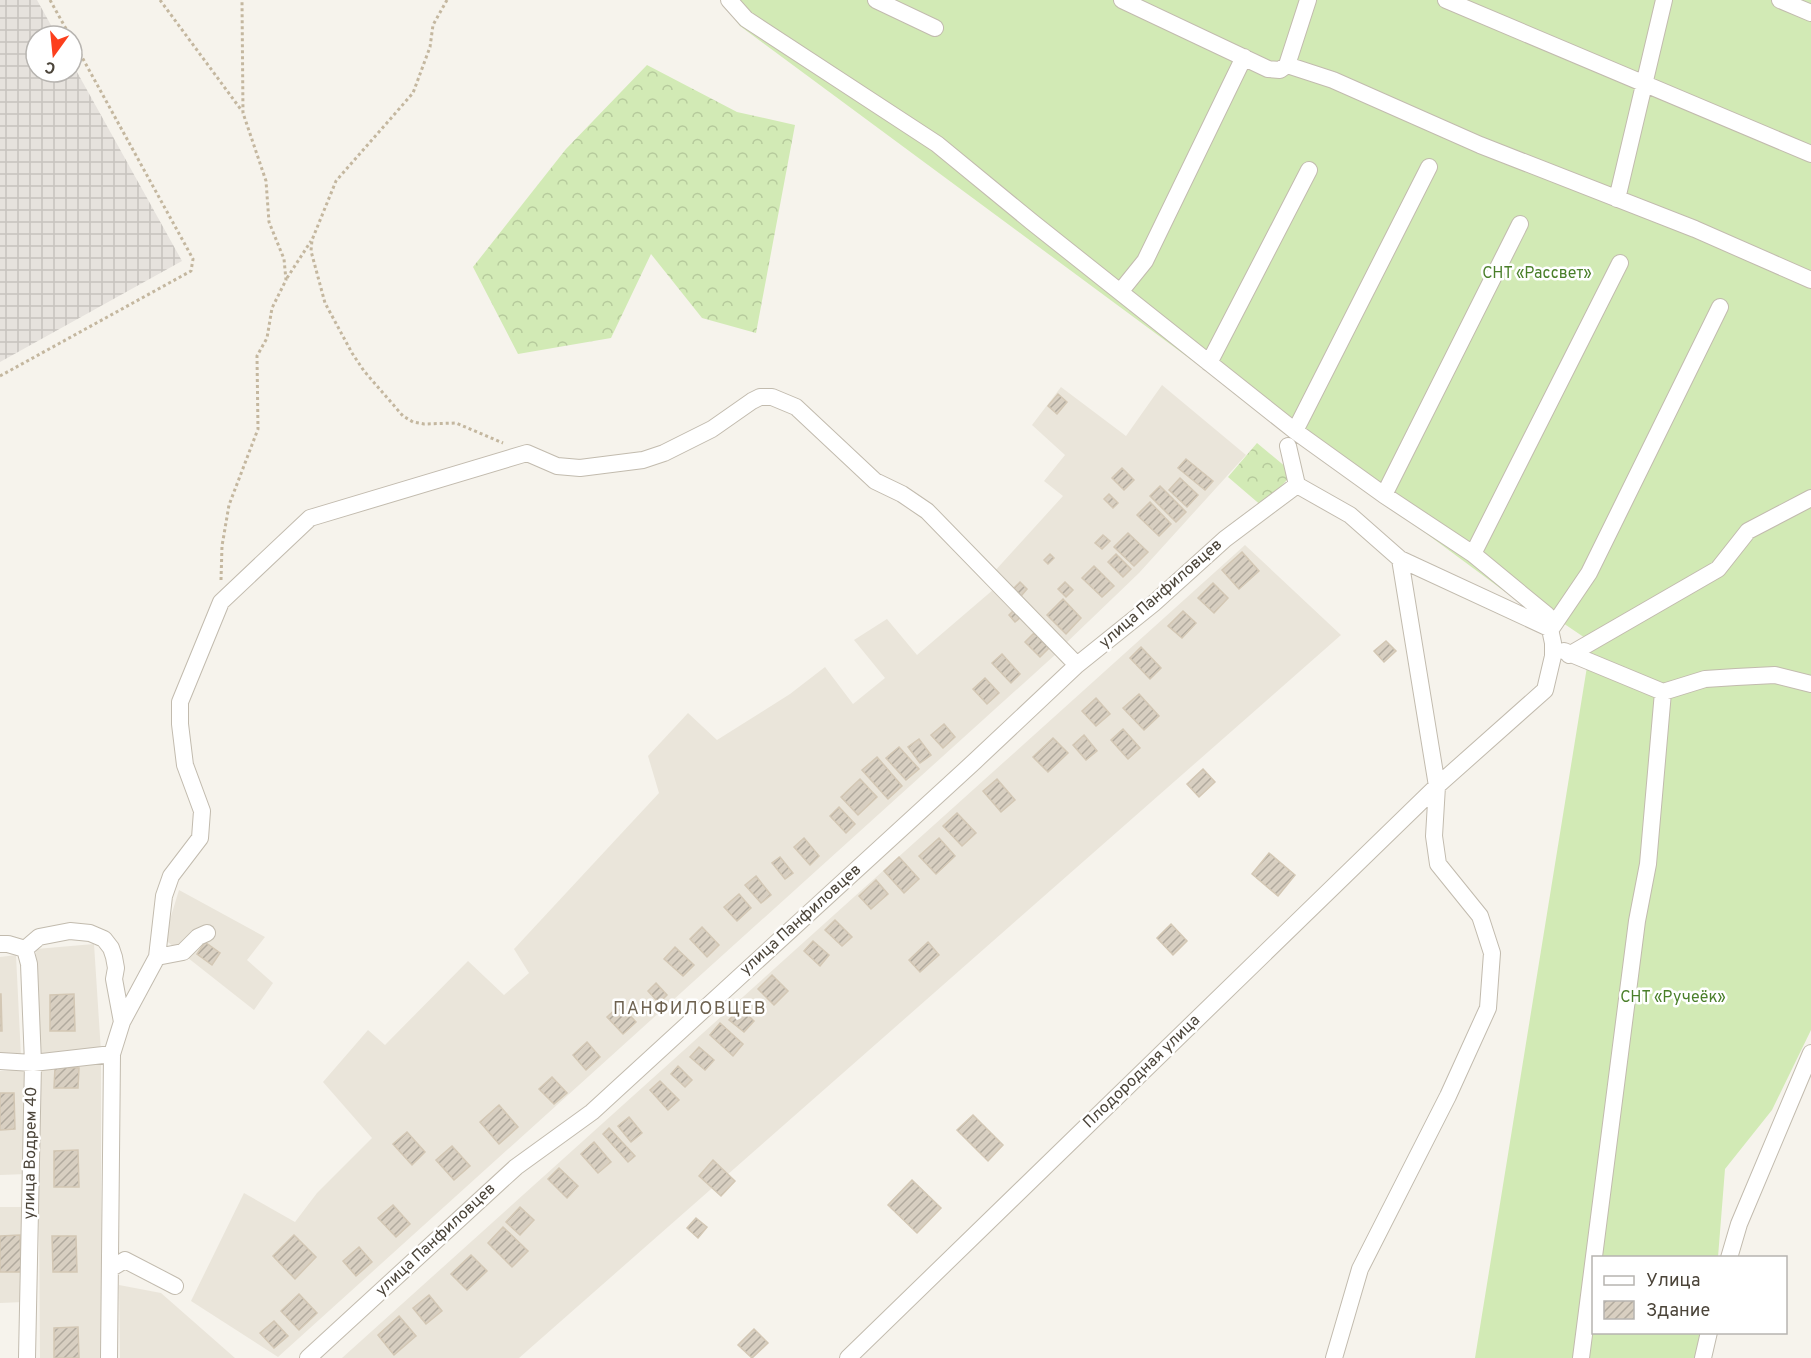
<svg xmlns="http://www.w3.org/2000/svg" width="1811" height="1358" viewBox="0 0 1811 1358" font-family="Overpass,sans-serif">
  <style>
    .residential { fill: #eae5da }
    .industrial { fill: url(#industrial-grid) }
    .forest { fill: url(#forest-crowns) }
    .garden { fill: #d2eab5 }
    .building { fill: url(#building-hatch); stroke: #d3c7b4; stroke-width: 1.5 }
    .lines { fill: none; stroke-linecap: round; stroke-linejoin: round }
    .minor-casing { stroke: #c2bbae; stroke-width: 18 }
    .path { stroke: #c4b79f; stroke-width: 3; stroke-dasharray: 3 3; stroke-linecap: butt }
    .minor { stroke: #fff; stroke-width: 16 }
    .labels { text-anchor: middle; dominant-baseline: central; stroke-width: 5; stroke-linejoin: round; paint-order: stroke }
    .park-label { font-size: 16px; fill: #4a7f2a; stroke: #fff }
    .street-label { font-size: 16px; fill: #4b4439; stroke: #fff }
    .neighbourhood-label { font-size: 18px; letter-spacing: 1.5px; fill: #6e6250; stroke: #fff }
  </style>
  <defs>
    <pattern id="industrial-grid" width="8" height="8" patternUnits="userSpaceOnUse" patternTransform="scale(1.5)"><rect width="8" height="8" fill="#e6e2dd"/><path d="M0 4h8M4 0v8" fill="none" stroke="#c7c3be"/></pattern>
    <pattern id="forest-crowns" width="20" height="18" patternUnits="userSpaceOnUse" patternTransform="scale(1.5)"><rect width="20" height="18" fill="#d2eab5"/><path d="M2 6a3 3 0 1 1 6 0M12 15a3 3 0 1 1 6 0" fill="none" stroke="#b6ca9c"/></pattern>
    <pattern id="building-hatch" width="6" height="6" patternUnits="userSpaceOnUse" patternTransform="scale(1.5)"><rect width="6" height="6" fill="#d8cfc1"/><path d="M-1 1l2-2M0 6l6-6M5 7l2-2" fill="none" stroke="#b1aa9e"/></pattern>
  </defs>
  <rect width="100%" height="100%" fill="#f6f3ec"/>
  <path class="residential" d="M1162,385L1246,455L1139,573L1064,645L993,573L1063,496L1044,481L1065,455L1032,425L1061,387L1126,436Z
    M1245,545L1341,635L519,1358H342Z
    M994,589L1056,654L278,1357L191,1301L244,1193L295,1222L317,1193L372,1138L323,1082L368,1030L385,1045L468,961L504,995L529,973L514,949L659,793L648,756L688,713L717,740L790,694L825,667L853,704L885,678L854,640L887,619L917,655Z
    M179,890L265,937L247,960L273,983L254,1010L164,939Z
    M94,944L101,1052L38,1056L36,949Z
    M16,955L21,1057H0V957Z
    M101,1063V1358H40L38,1068Z
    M26,1069L27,1174L0,1175V1071Z
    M0,1207H27L24,1302L0,1303Z
    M119,1285L161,1293L235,1358H120Z"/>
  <path class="industrial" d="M0,0H37L57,36H36V72H72V63L182,261L0,362Z"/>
  <path class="forest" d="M647,65L737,112L795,125L756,333L702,318L651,254L611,338L518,354L473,267L566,149Z
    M1257,443L1293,473L1263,507L1228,477Z"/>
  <path class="garden" d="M721,0H1811V1030L1772,1110L1725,1169L1718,1257L1594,1258V1332L1712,1333L1709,1358H1475L1591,642L1563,623L1546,622L740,26Z"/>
  <path class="building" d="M1058,394L1067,402L1057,414L1048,406Z
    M1186,459L1213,481L1205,490L1178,468Z
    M1122,468L1134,480L1124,490L1112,478Z
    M1180,478L1198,495L1187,507L1169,490Z
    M1160,486L1186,512L1176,522L1150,496Z
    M1109,494L1118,503L1113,508L1104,499Z
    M1150,502L1171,524L1159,536L1137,515Z
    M1128,533L1148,552L1134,566L1114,547Z
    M1103,535L1110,541L1102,549L1095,543Z
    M1242,552L1259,571L1239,589L1222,570Z
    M1050,554L1054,558L1048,564L1044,560Z
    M1116,554L1131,569L1123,577L1108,562Z
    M1094,566L1114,586L1102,597L1082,578Z
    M1020,582L1027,589L1021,596L1014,588Z
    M1065,582L1073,590L1066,597L1058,589Z
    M1213,583L1228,598L1214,613L1198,598Z
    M1063,599L1081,618L1066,634L1047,615Z
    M1014,610L1021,617L1015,622L1009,615Z
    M1183,611L1196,623L1182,638L1168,626Z
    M1034,633L1049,648L1040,657L1025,642Z
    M1386,641L1396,651L1384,662L1374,651Z
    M1141,647L1161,668L1150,679L1130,658Z
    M1002,654L1020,674L1011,683L992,663Z
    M985,678L999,693L987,704L973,689Z
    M1139,694L1159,716L1144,730L1123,708Z
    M1096,698L1110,714L1096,726L1082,711Z
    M944,724L955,737L943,748L931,735Z
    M1123,729L1140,748L1128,759L1111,740Z
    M1084,735L1097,751L1086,760L1073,745Z
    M1053,738L1068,753L1048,772L1033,757Z
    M919,739L931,755L920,763L908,747Z
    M899,747L919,769L906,780L886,758Z
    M877,757L902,786L888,799L862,770Z
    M1203,769L1215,782L1199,797L1187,784Z
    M860,779L877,797L858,815L841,797Z
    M997,779L1015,800L1001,812L983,791Z
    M839,807L855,824L846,833L830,816Z
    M957,813L976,833L962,846L943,826Z
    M804,838L819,856L810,865L794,847Z
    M939,838L955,856L936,874L919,856Z
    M1269,853L1295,875L1278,896L1252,874Z
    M780,857L793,873L785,879L772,863Z
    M899,857L919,879L904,893L884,871Z
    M756,876L771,895L761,903L745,885Z
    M876,880L888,894L871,909L859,896Z
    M739,894L751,908L737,921L724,907Z
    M835,920L852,937L842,946L825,930Z
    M1171,924L1187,941L1173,955L1157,938Z
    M702,927L719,945L707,957L690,939Z
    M813,941L829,955L820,966L804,951Z
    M205,942L220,953L212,965L197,954Z
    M928,942L939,955L920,972L909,960Z
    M675,947L694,965L683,976L664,959Z
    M772,975L788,991L774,1005L758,989Z
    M656,983L667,995L659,1003L648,991Z
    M0,994H1L2,1031H0Z
    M74,994L75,1031H50V995Z
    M620,1005L636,1022L623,1034L607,1017Z
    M740,1008L754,1021L744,1032L729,1020Z
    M720,1023L743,1044L733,1056L710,1035Z
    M587,1042L600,1057L586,1070L573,1055Z
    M699,1047L714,1060L705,1070L690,1057Z
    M678,1066L692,1080L685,1087L671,1074Z
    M55,1067L79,1068L78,1088H54Z
    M552,1077L567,1093L554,1104L539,1089Z
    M660,1081L679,1100L668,1110L650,1090Z
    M0,1093H14L15,1129L0,1130Z
    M499,1105L518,1127L499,1144L480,1122Z
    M973,1115L1003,1145L988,1161L957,1130Z
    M629,1117L642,1133L631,1142L618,1126Z
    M609,1128L635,1156L628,1162L603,1134Z
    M407,1132L425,1152L412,1165L393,1144Z
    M594,1142L611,1162L598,1173L581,1154Z
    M452,1146L470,1166L454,1180L436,1160Z
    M78,1150L79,1187H54V1151Z
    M713,1160L735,1181L721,1196L699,1176Z
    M559,1168L578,1186L567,1198L548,1179Z
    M912,1180L941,1208L917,1233L888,1205Z
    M393,1205L410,1224L396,1237L378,1218Z
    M520,1207L534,1220L520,1235L506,1222Z
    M696,1218L707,1227L698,1238L687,1228Z
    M503,1227L528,1251L512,1267L488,1243Z
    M20,1235L21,1272H0V1236Z
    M294,1235L316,1257L295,1279L273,1256Z
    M52,1236H76L77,1272H53Z
    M359,1247L372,1262L356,1276L343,1261Z
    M471,1255L487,1271L467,1290L451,1274Z
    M299,1294L317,1313L299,1330L281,1311Z
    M429,1295L442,1311L426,1324L413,1308Z
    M399,1316L416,1336L394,1355L378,1335Z
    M274,1321L288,1336L274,1348L260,1333Z
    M78,1327L79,1358H54V1328Z
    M754,1329L768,1343L752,1358L738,1345Z"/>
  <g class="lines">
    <defs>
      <path id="minor" d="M729,0L746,19L937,144L1032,222L1295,431L1384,495L1473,554L1547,615L1553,643V656L1545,690L1437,786L848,1358
        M876,0L935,28
        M1122,0L1268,69L1280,70L1287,65L1333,80L1480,145L1695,229L1811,280
        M1446,0L1811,154
        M1780,0L1811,13
        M1287,65L1308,0
        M1617,199L1664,0
        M1120,292L1145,261L1244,57
        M1209,363L1309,170
        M1295,431L1429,167
        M1288,446L1297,485L1350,515L1400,559L1437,786L1434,836L1438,864L1480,916L1492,953L1488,1008L1448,1096L1360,1269L1334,1358
        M1384,495L1520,224
        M1473,554L1620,263
        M1400,559L1551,629L1589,573L1720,307
        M1564,651L1663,692
        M1569,655L1718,569L1748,531L1811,498
        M0,944H8L25,949L39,937L70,931L90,933L104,939L111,948L114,957L116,968L114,979L122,1022
        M25,949L29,964L33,1063L27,1358
        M157,957L183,952L198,937L207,933
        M0,1061L33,1063L112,1054
        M1729,1258L1739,1224L1811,1053
        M110,1269L125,1260L175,1286
        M109,1358L112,1054L122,1022L157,957L164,896L171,876L200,838L202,811L185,765L180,724V702L221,602L310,518L527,453L557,466L580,468L643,460L664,453L712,429L752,401L760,397H772L796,407L875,481L902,494L927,511L1077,665
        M308,1358L516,1167L592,1112L975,761L1077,665L1153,604L1225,539L1297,485
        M1581,1358L1637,921L1648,864L1663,692L1705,679L1736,677L1775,675L1811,684
        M1703,1358L1709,1332"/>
    </defs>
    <use href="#minor" class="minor-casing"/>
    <path class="path" d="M50,0L70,36
      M160,0L242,111
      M447,0L433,25L430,47L413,93L336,181L312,240L311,251L325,303L352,353L364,371L403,416L413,422L424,424L456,423L503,443
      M287,278L311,241
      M0,376L191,271L193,259L72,39
      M221,580L222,546L229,505L258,429L257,356L267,338L272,308L286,280L284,259L269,222L266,181L243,113L242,0"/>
    <use href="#minor" class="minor"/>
  </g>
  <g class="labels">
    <g class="park-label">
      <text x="1537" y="274">СНТ «Рассвет»</text>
      <text x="1673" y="998">СНТ «Ручеёк»</text>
    </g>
    <g class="street-label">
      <text transform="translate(1161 594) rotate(-41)">улица Панфиловцев</text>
      <text transform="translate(801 920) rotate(-42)">улица Панфиловцев</text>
      <text transform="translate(1142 1072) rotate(-44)">Плодородная улица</text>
      <text transform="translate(31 1153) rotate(-89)">улица Водрем 40</text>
      <text transform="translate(436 1240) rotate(-43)">улица Панфиловцев</text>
    </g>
    <g class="neighbourhood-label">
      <text x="690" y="1009">ПАНФИЛОВЦЕВ</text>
    </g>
  </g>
  <rect x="1592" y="1256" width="195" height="78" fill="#ffffff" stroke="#b7b4b0" stroke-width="1.5"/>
  <rect x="1604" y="1276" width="30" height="9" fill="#ffffff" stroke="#b7b4b0" stroke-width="1.5"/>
  <text x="1646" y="1286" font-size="18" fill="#4b4439">Улица</text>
  <rect x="1604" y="1301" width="30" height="18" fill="url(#building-hatch)" stroke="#b7b4b0" stroke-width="1.5"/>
  <text x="1646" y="1316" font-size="18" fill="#4b4439">Здание</text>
  <g transform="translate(54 54) rotate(195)"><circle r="28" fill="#ffffff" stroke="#b7b4b0" stroke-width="1.5"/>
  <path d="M0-4.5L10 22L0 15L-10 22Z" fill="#fc3f1d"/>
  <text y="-9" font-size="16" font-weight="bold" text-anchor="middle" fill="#4b4439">С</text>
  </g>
</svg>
